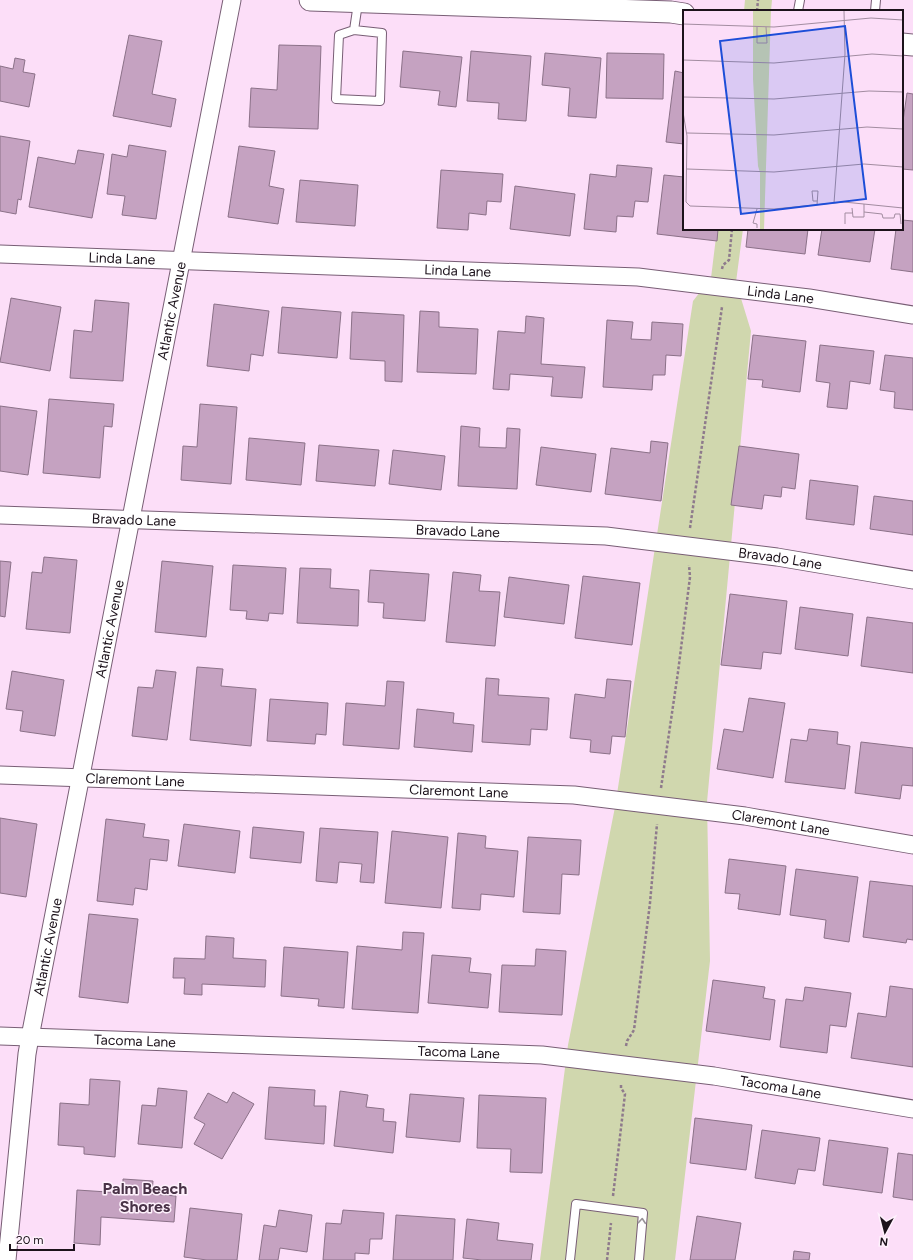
<svg xmlns="http://www.w3.org/2000/svg" width="913" height="1260" viewBox="0 0 913 1260" font-family="Figtree,sans-serif">
  <style>
    .green { fill: #d0d7ae }
    .building { fill: #c5a2c1; stroke: #8b7188 }
    .lines { fill: none; stroke-linecap: round; stroke-linejoin: round }
    .service-casing { stroke: #785e75; stroke-width: 10 }
    .minor-casing { stroke: #785e75; stroke-width: 19 }
    .tertiary-casing { stroke: #785e75; stroke-width: 23 }
    .path { stroke: #8e7a8c; stroke-width: 2.5; stroke-dasharray: 3 2; stroke-linecap: butt }
    .service { stroke: #fff; stroke-width: 8 }
    .minor { stroke: #fff; stroke-width: 17 }
    .tertiary { stroke: #fff; stroke-width: 21 }
    .oneway { stroke: #999498 }
    .labels { text-anchor: middle; dominant-baseline: central; stroke-width: 3; stroke-linejoin: round; paint-order: stroke }
    .street-label { font-size: 14px; fill: #1c121b; stroke: #fef1fc }
    .quarter-label { font-size: 16px; font-weight: bold; fill: #493247; stroke: #fef1fc }
    .inset-road { fill: none; stroke: #a28ca0; stroke-width: 1 }
    .view { fill: #1d4ed8; fill-opacity: 0.15; stroke: #1d4ed8; stroke-width: 2 }
    .inset-edge { fill: none; stroke: #1c121b; stroke-width: 2 }
  </style>
  <rect width="100%" height="100%" fill="#fcdef8"/>
  <path class="green" d="M745,0H772L771,11H744Z
    M717,229H743L736,282L751,331L707,802L710,961L675,1260H540L568,1045L615,807L693,301L711,278Z"/>
  <path class="building" d="M129,35L162,41L152,94L176,99L171,127L113,116Z
    M279,45L321,46L318,129L249,127L251,88L277,90Z
    M403,51L462,57L456,107L438,105L440,91L400,87Z
    M471,51L531,56L526,121L498,119L499,103L467,101Z
    M545,53L601,58L596,118L568,116L570,88L542,85Z
    M607,53L664,54L663,99L606,98Z
    M15,58L25,60L23,72L35,74L29,107L0,101V66L13,69Z
    M675,71L684,73V144L666,142Z
    M907,93L913,94V170L902,169V128Z
    M0,136L30,141L21,200L18,199L16,214L0,211Z
    M129,145L166,151L156,219L122,215L125,196L107,194L112,154L127,157Z
    M239,146L275,151L269,186L284,189L278,224L228,217Z
    M78,150L104,154L92,218L29,207L38,157L75,164Z
    M617,165L652,168L648,202L635,201L633,217L617,216L616,232L584,229L590,174L616,177Z
    M441,170L503,174L501,202L487,201L486,215L469,213L468,230L437,228Z
    M664,175L684,177V229H718L717,241L657,234Z
    M300,180L358,185L355,226L296,222Z
    M515,186L575,194L570,236L510,229Z
    M902,220L913,221V272L891,269L896,229H902Z
    M748,229H808L805,254L746,247Z
    M822,229H875L870,262L818,255Z
    M11,298L61,307L50,371L0,362Z
    M95,300L129,303L123,381L70,378L74,330L92,332Z
    M214,304L269,311L263,356L251,354L249,371L207,366Z
    M282,307L341,312L337,358L278,353Z
    M420,311L439,312V327L478,329L476,374L417,372Z
    M352,312L404,315L402,382L385,381V361L350,359Z
    M526,316L544,318L541,364L585,367L582,398L551,396L553,377L510,374L509,390L493,389L498,331L525,333Z
    M607,320L633,322L631,339L651,340L652,322L683,324L681,356L666,355L665,375H653L652,390L603,387Z
    M753,335L806,341L800,392L762,387L763,380L748,379Z
    M820,345L874,351L870,384L850,381L847,409L827,407L830,383L816,381Z
    M885,355L913,358V410L894,408L895,392L880,390Z
    M49,399L114,404L112,427L104,426L100,478L43,473Z
    M200,404L237,407L231,484L181,480L183,446L197,447Z
    M0,406L37,411L28,475L0,471Z
    M461,426L480,428L479,447L506,448L507,428L520,429L517,489L458,486Z
    M249,438L305,443L301,485L246,480Z
    M651,441L668,443L661,501L605,494L611,448L650,453Z
    M319,445L379,450L375,486L316,481Z
    M739,446L799,454L795,489L782,487L781,497L764,495L762,509L731,505Z
    M541,447L596,454L591,492L536,485Z
    M393,450L445,456L441,490L389,484Z
    M810,480L858,486L854,525L806,519Z
    M874,496L913,501V535L870,529Z
    M44,557L77,560L70,633L26,629L32,572L42,573Z
    M0,561L11,562L5,617L0,616Z
    M162,561L213,566L206,637L155,632Z
    M233,565L286,568L283,614L269,613L268,621L246,619L247,611L230,610Z
    M300,568L331,569L330,588L359,590L358,626L297,623Z
    M370,570L429,574L425,621L383,618L384,603L368,602Z
    M453,572L481,575L479,591L500,592L495,646L446,642Z
    M583,576L640,583L632,645L575,638Z
    M509,577L569,585L564,624L504,617Z
    M730,594L787,601L781,654L763,652L761,669L721,665Z
    M800,607L853,614L848,656L795,649Z
    M867,617L913,623V673L861,666Z
    M197,667L223,669L221,686L256,689L251,746L190,740Z
    M156,670L176,672L167,740L132,736L138,687L153,688Z
    M12,671L64,680L55,736L20,731L23,711L6,709Z
    M486,678L499,679L498,695L549,698L547,730L531,729L530,745L482,742Z
    M607,679L631,681L625,737L612,736L610,754L590,752L591,740L570,738L575,694L605,698Z
    M387,681L404,682L399,749L343,745L346,703L385,706Z
    M749,698L785,703L773,778L717,769L724,729L743,732Z
    M270,699L328,703L326,735L316,734L315,744L267,741Z
    M417,709L454,713L453,723L474,725L472,752L414,747Z
    M809,729L838,732L837,744L850,746L845,789L785,782L791,739L807,741Z
    M861,742L913,748V786L902,785L900,799L855,793Z
    M0,818L37,824L26,897L0,893Z
    M106,819L145,824L143,837L169,840L167,861L150,859L147,890L135,888L133,905L97,901Z
    M184,824L240,831L235,873L178,866Z
    M253,827L304,832L301,863L250,858Z
    M320,828L378,832L374,883L360,882L362,864L339,862L337,883L316,881Z
    M392,831L448,837L441,908L385,903Z
    M458,833L486,836L485,848L518,851L514,897L481,894L480,910L452,908Z
    M528,837L581,840L579,875L562,874L560,914L523,912Z
    M729,859L786,866L780,915L738,909L740,894L725,893Z
    M796,869L858,877L849,942L824,938L826,920L790,915Z
    M870,881L913,886V940L907,939L906,943L863,937Z
    M89,914L138,919L128,1003L79,997Z
    M403,932L424,933L418,1013L352,1009L357,946L402,950Z
    M206,936L234,938L233,958L266,960L265,987L202,984V995L184,994L185,978H173L174,958L205,959Z
    M284,947L348,952L344,1008L318,1006L319,999L281,996Z
    M536,949L566,951L562,1015L499,1012L502,965L535,966Z
    M432,955L471,958L469,972L491,974L488,1008L428,1003Z
    M713,980L765,987L763,998L775,1000L770,1040L706,1031Z
    M890,986L913,989V1067L851,1058L858,1013L886,1017Z
    M805,987L851,993L846,1027L830,1025L827,1053L780,1047L786,999L803,1001Z
    M90,1079L120,1081L115,1157L84,1154V1147L58,1145L60,1103L89,1105Z
    M269,1087L315,1090L314,1106H326L324,1144L265,1139Z
    M158,1088L187,1091L182,1148L138,1144L142,1105L156,1106Z
    M340,1091L368,1095L366,1107L384,1109L383,1121L396,1122L393,1153L334,1146Z
    M233,1092L254,1104L222,1159L194,1144L205,1124L194,1118L208,1093L227,1103Z
    M410,1094L464,1098L460,1142L406,1137Z
    M479,1095L546,1098L542,1173L510,1172L511,1149L477,1148Z
    M695,1118L752,1125L746,1170L690,1163Z
    M762,1130L820,1138L815,1171L798,1169L795,1184L755,1178Z
    M829,1140L888,1148L882,1193L823,1185Z
    M898,1153L913,1155V1200L893,1197Z
    M123,1179L153,1181L152,1194L176,1196L174,1222L101,1217L100,1245L74,1243L77,1190L123,1193Z
    M190,1208L242,1214L237,1260H207L184,1257Z
    M279,1210L312,1215L307,1252L280,1248L278,1260H259L264,1225L276,1227Z
    M343,1210L384,1213L382,1239H370L369,1254L355,1253V1260H323L326,1223L341,1224Z
    M396,1215L455,1219L453,1260H393Z
    M697,1216L741,1223L735,1260H690Z
    M467,1219L499,1223L497,1240L533,1244L531,1260H482L463,1258Z
    M794,1251L810,1253L809,1260H793Z"/>
  <g class="lines">
    <defs>
      <path id="service" d="M798,11L800,0
        M875,11L876,0
        M354,30L382,33L380,101L336,99L339,35L354,30L358,3
        M570,1260L576,1204L643,1213L639,1260"/>
      <g id="minor">
        <path id="s1" d="M0,254L638,277L809,298L913,315"/>
        <path id="s2" d="M0,515L606,536L777,557L913,580"/>
        <path id="s3" d="M0,775L574,795L745,816L913,845"/>
        <path id="s4" d="M0,1036L542,1055L714,1076L913,1109"/>
        <path id="s5" d="M7,1260L27,1054L30,1037L232,0"/>
      </g>
      <path id="tertiary" d="M310,0L671,12L684,14
        M902,44L913,45"/>
    </defs>
    <use href="#service" class="service-casing"/>
    <use href="#minor" class="minor-casing"/>
    <use href="#tertiary" class="tertiary-casing"/>
    <path class="path" d="M757,11L758,0
      M722,269L723,265L729,260L732,229
      M690,528L722,307
      M661,788L678,672L690,577L689,565
      M626,1046L627,1041L634,1030L650,903L657,824
      M613,1196L625,1094L621,1088V1083
      M607,1260L611,1223"/>
    <use href="#service" class="service"/>
    <use href="#minor" class="minor"/>
    <use href="#tertiary" class="tertiary"/>
  </g>
  <defs><path id="oneway-chevron" d="M-2-3.5L2.5 0L-2 3.5" fill="none" stroke-width="1.6" stroke-linecap="round" stroke-linejoin="round"/></defs>
  <use class="oneway" href="#oneway-chevron" transform="translate(642 1221) rotate(-85)"/>
  <g class="labels">
    <g class="street-label">
      <text stroke="none"><textPath href="#s1" startOffset="122">Linda Lane</textPath></text>
      <text stroke="none"><textPath href="#s1" startOffset="458">Linda Lane</textPath></text>
      <text stroke="none"><textPath href="#s1" startOffset="782">Linda Lane</textPath></text>
      <text stroke="none"><textPath href="#s5" startOffset="964">Atlantic Avenue</textPath></text>
      <text stroke="none"><textPath href="#s2" startOffset="134">Bravado Lane</textPath></text>
      <text stroke="none"><textPath href="#s2" startOffset="458">Bravado Lane</textPath></text>
      <text stroke="none"><textPath href="#s2" startOffset="782">Bravado Lane</textPath></text>
      <text stroke="none"><textPath href="#s5" startOffset="640">Atlantic Avenue</textPath></text>
      <text stroke="none"><textPath href="#s3" startOffset="135">Claremont Lane</textPath></text>
      <text stroke="none"><textPath href="#s3" startOffset="459">Claremont Lane</textPath></text>
      <text stroke="none"><textPath href="#s3" startOffset="783">Claremont Lane</textPath></text>
      <text stroke="none"><textPath href="#s5" startOffset="316">Atlantic Avenue</textPath></text>
      <text stroke="none"><textPath href="#s4" startOffset="135">Tacoma Lane</textPath></text>
      <text stroke="none"><textPath href="#s4" startOffset="459">Tacoma Lane</textPath></text>
      <text stroke="none"><textPath href="#s4" startOffset="783">Tacoma Lane</textPath></text>
    </g>
    <g class="quarter-label">
      <text x="145" y="1188">Palm Beach<tspan x="145" dy="18">Shores</tspan></text>
    </g>
  </g>
  <g transform="translate(683 10)">
    <rect width="220" height="220" fill="#fcdef8"/>
    <path d="M70,1H88L81,219H77V163L75,156L70,69Z" fill="#d0d7ae"/>
    <path class="inset-road" d="M0,14L91,17L188,8L220,10M74,17V33H84L83,17M0,50L91,53L189,44L220,46M0,87L91,89L186,81L220,82M0,102L4,126L3,192L7,196L91,199L161,192L220,198M4,123L91,125L184,117L220,119M4,159L91,162L181,154L220,157M151,193L162,44L161,1M134,195L135,181H129L130,191H134M169,198L170,207H181V194M74,199L70,213L74,214V218M181,202L199,204L200,208H211L212,204H217L218,214M162,214V203H169"/>
    <path class="view" d="M162,16L183,189L58,204L37,31Z"/>
    <rect width="220" height="220" class="inset-edge"/>
  </g>
  <g transform="translate(885 1232) rotate(187)" stroke="#fef1fc" stroke-width="3" paint-order="stroke">
  <path d="M0-3L7 15L0 10L-7 15Z" fill="#1c121b"/>
  <text y="-6" font-size="11" font-weight="bold" text-anchor="middle" fill="#1c121b">N</text>
  </g>
  <path d="M10 1244v6h64v-6" fill="none" stroke="#1c121b" stroke-width="2"/>
  <text x="16" y="1244" font-size="12" fill="#1c121b" stroke="#fef1fc" stroke-width="3" paint-order="stroke">20 m</text>
</svg>
